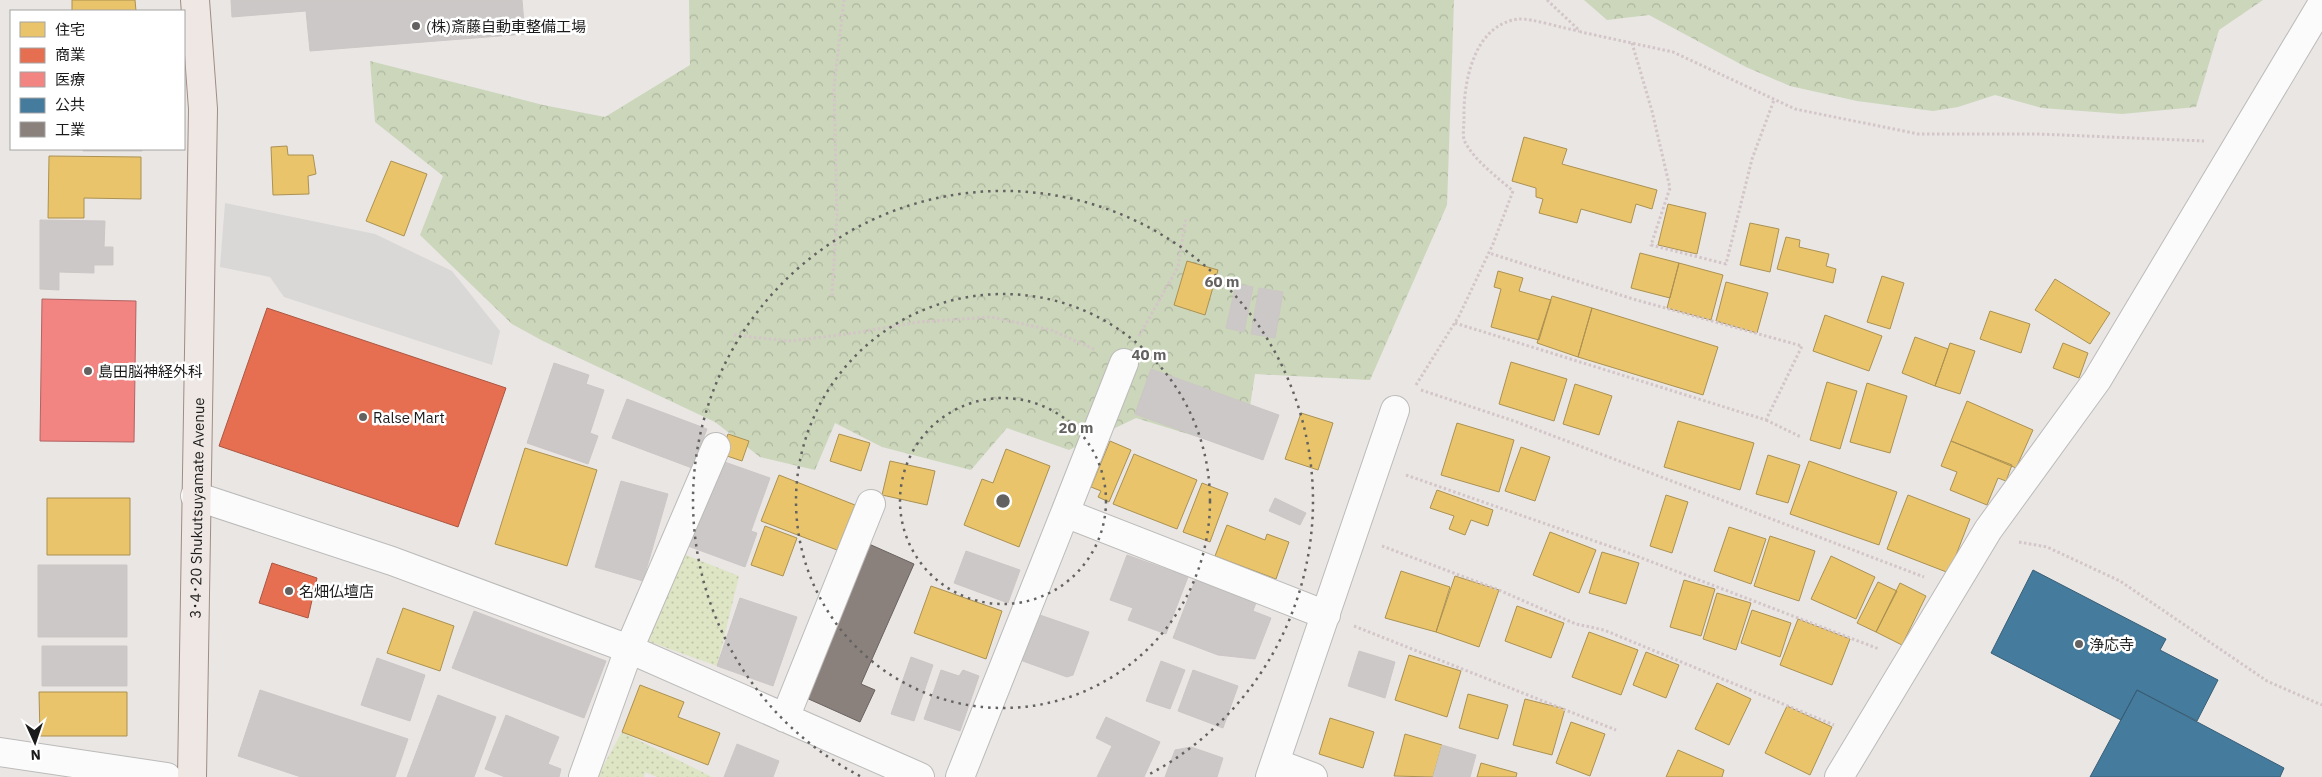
<svg xmlns="http://www.w3.org/2000/svg" width="2322" height="777" viewBox="0 0 2322 777" font-family="'IBM Plex Sans','Noto Sans JP',sans-serif">
  <style>
    .grass { fill: url(#grass-dots) }
    .forest { fill: url(#forest-crowns) }
    .parking { fill: #d9d8d7 }
    .homes { fill: #e9c46a; stroke: #ab9152 }
    .shops { fill: #e76f51; stroke: #aa5641 }
    .health { fill: #f28482; stroke: #b26463 }
    .public { fill: #457b9d; stroke: #385e76 }
    .industry { fill: #8a817c; stroke: #69625f }
    .building { fill: #ccc8c7; stroke: #ccc7c6 }
    .lines { fill: none; stroke-linecap: round; stroke-linejoin: round }
    .minor-casing { stroke: #bcbbba; stroke-width: 30 }
    .major-casing { stroke: #9e8d83; stroke-width: 30 }
    .path { stroke: #d4c5c8; stroke-width: 3; stroke-dasharray: 2.5 2.5; stroke-linecap: butt }
    .minor { stroke: #fcfbfb; stroke-width: 28 }
    .major { stroke: #efe7e3; stroke-width: 28 }
    .ring { fill: none; stroke: #636261; stroke-width: 2.5; stroke-dasharray: 2.5 5 }
    .poi-dot { fill: #636261; stroke: #fff; stroke-width: 2 }
    .labels { text-anchor: middle; dominant-baseline: central; stroke-width: 5; stroke-linejoin: round; paint-order: stroke }
    .poi-label { font-size: 15px; fill: #1b1b1b; stroke: #fff; text-anchor: start }
    .street-label { font-size: 15px; fill: #1b1b1b; stroke: #fff }
    .centre { fill: #636261; stroke: #fff; stroke-width: 2.5 }
    .ring-label { font-size: 15px; text-anchor: middle; font-weight: bold; fill: #636261; stroke: #fff; stroke-width: 5; stroke-linejoin: round; paint-order: stroke }
  </style>
  <defs>
    <pattern id="grass-dots" width="8" height="8" patternUnits="userSpaceOnUse" patternTransform="scale(1.25)"><rect width="8" height="8" fill="#dee5c4"/><path d="M2 2h.1M6 6h.1" fill="none" stroke="#bec4a8" stroke-width="1.8" stroke-linecap="round"/></pattern>
    <pattern id="forest-crowns" width="20" height="18" patternUnits="userSpaceOnUse" patternTransform="scale(1.25)"><rect width="20" height="18" fill="#cbd6ba"/><path d="M2 6a3 3 0 1 1 6 0M12 15a3 3 0 1 1 6 0" fill="none" stroke="#aeb79f"/></pattern>
  </defs>
  <rect width="100%" height="100%" fill="#e9e6e4"/>
  <path class="grass" d="M681,553L739,576L717,666L642,639Z
    M622,732L712,777H657L645,772L644,777H597Z"/>
  <path class="forest" d="M689,0H1454L1447,205L1370,380L1255,374L1243,451L1136,418L1069,450L1007,428L971,470L882,447L835,423L815,470L760,457L715,422L543,341L512,324L420,235L443,176L375,122L370,61L543,105L605,117L690,65Z
    M1584,0H2263L2219,30L2196,107L2122,114L2042,108L1995,95L1958,107L1933,111L1857,101L1790,86L1746,67L1649,15L1607,20Z"/>
  <path class="parking" d="M225,203L375,234L452,271L500,331L492,365L284,297L270,277L220,267Z"/>
  <path class="homes" d="M72,0H135L136,11H72Z
    M1524,137L1567,149L1562,164L1657,190L1652,209L1636,204L1631,223L1581,209L1577,223L1539,213L1543,199L1536,197V188L1512,181Z
    M287,146L288,155H313L316,174L308,176L309,194L273,195L271,147Z
    M49,156L141,157V199L84,198V218H48Z
    M391,161L427,174L404,236L366,221Z
    M1668,204L1706,213L1697,254L1658,245Z
    M1750,223L1779,229L1770,272L1740,265Z
    M1786,237L1800,240L1799,247L1829,254L1826,266L1836,269L1833,283L1777,269Z
    M1640,253L1679,263L1670,298L1631,288Z
    M1187,261L1218,270L1205,315L1174,305Z
    M1679,263L1723,275L1711,320L1667,308Z
    M1498,271L1523,278L1519,291L1551,300L1539,340L1491,327L1501,289L1494,287Z
    M1882,276L1904,283L1890,329L1867,322Z
    M2055,279L2110,313L2090,344L2035,310Z
    M1726,282L1768,293L1757,333L1716,321Z
    M1552,296L1592,308L1578,357L1537,343Z
    M1592,308L1718,347L1703,395L1578,357Z
    M1990,311L2030,324L2021,353L1980,339Z
    M1825,315L1882,336L1869,371L1813,351Z
    M1915,337L1948,349L1935,386L1902,373Z
    M1950,343L1975,351L1960,394L1935,386Z
    M2063,343L2088,353L2079,378L2053,368Z
    M1511,362L1567,379L1554,421L1499,404Z
    M1827,382L1857,391L1840,449L1810,440Z
    M1867,383L1907,396L1890,453L1850,442Z
    M1575,384L1612,396L1599,435L1563,424Z
    M1967,401L2033,430L2016,468L1951,441Z
    M1301,413L1333,423L1318,470L1285,459Z
    M1678,421L1754,443L1740,490L1664,467Z
    M1457,423L1514,440L1499,492L1441,475Z
    M728,434L749,441L742,461L721,454Z
    M839,434L870,443L861,471L830,461Z
    M1110,441L1131,450L1109,502L1098,497L1101,491L1091,487Z
    M1951,441L2012,465L2006,481L1998,478L1987,505L1950,490L1957,472L1941,466Z
    M1521,447L1550,457L1535,501L1505,491Z
    M525,448L597,470L567,566L495,544Z
    M1006,449L1050,466L1019,547L964,525L982,479L993,483Z
    M1134,454L1197,480L1177,529L1113,504Z
    M1768,455L1800,465L1788,503L1756,494Z
    M890,461L935,471L927,505L882,495Z
    M1809,461L1897,492L1879,545L1790,514Z
    M779,475L855,505L837,550L761,521Z
    M1202,483L1228,493L1210,542L1183,532Z
    M1437,490L1493,510L1488,526L1471,520L1465,535L1449,529L1454,516L1430,508Z
    M1666,495L1688,502L1672,553L1650,546Z
    M1908,495L1970,519L1949,573L1887,549Z
    M47,498H130V555H47Z
    M1227,525L1265,540L1267,534L1289,542L1276,579L1215,556Z
    M765,526L797,538L783,576L751,565Z
    M1729,527L1766,539L1751,584L1714,571Z
    M1550,532L1596,550L1579,593L1533,575Z
    M1770,536L1815,551L1799,601L1754,586Z
    M1602,552L1639,563L1626,604L1589,593Z
    M1831,556L1875,577L1856,619L1811,599Z
    M1401,571L1450,587L1436,632L1385,618Z
    M1455,576L1499,590L1479,647L1436,632Z
    M1684,580L1715,589L1701,636L1670,627Z
    M1878,582L1897,591L1876,632L1857,623Z
    M1900,583L1926,596L1902,645L1876,632Z
    M931,586L1002,611L986,659L914,633Z
    M1717,593L1751,603L1736,650L1703,639Z
    M1517,606L1564,623L1551,658L1505,641Z
    M403,608L454,626L440,671L387,653Z
    M1752,610L1791,623L1780,657L1741,643Z
    M1798,619L1850,639L1832,685L1780,665Z
    M1589,632L1638,650L1621,695L1572,677Z
    M1646,652L1679,665L1666,698L1633,685Z
    M1409,655L1461,671L1447,717L1395,700Z
    M1717,683L1751,699L1729,745L1695,729Z
    M640,685L684,702L678,717L720,733L708,765L622,732Z
    M39,692H127V736H40Z
    M1468,694L1508,705L1498,739L1459,728Z
    M1525,699L1565,709L1552,755L1513,745Z
    M1787,706L1832,727L1810,775L1765,753Z
    M1330,718L1374,732L1363,768L1319,754Z
    M1571,722L1605,734L1590,776L1556,763Z
    M1405,734L1442,745L1433,777L1394,776Z
    M1678,750L1724,770L1722,777H1666Z
    M1481,763L1517,773L1516,777H1477Z"/>
  <path class="shops" d="M267,308L506,388L458,527L219,446Z
    M272,563L317,578L308,618L259,603Z"/>
  <path class="health" d="M42,299L136,301L134,442L40,441Z"/>
  <path class="public" d="M2033,570L2166,639L2160,650L2218,680L2197,721L2137,690L2121,720L1991,653Z
    M2137,690L2284,768L2280,777H2090Z"/>
  <path class="industry" d="M869,544L914,564L861,684L875,690L860,722L802,696Z"/>
  <path class="building" d="M231,0H522L525,34L310,51L306,11L232,17Z
    M83,149H142V151H83Z
    M40,220L105,221L104,247H113V265H94V273L59,272V290L40,289Z
    M1236,284L1253,287L1244,332L1226,328Z
    M1259,288L1283,292L1275,338L1251,334Z
    M554,363L589,375L586,384L604,390L590,433L598,436L588,464L527,443Z
    M1151,369L1279,415L1263,460L1135,414Z
    M627,399L707,429L692,468L612,438Z
    M719,460L770,478L751,531L757,533L745,567L688,546Z
    M621,481L668,494L643,581L595,567Z
    M1275,498L1306,513L1300,525L1269,511Z
    M966,551L1020,570L1008,603L954,583Z
    M1127,555L1188,577L1166,634L1128,620L1133,608L1110,600Z
    M38,565H127V637H38Z
    M1196,578L1257,600L1253,611L1271,618L1255,659L1218,655L1173,638Z
    M740,598L797,617L773,686L717,666Z
    M474,611L606,661L584,718L452,668Z
    M1037,614L1089,632L1073,675L1067,677L1020,660Z
    M42,646H127V686H42Z
    M1359,651L1395,662L1385,698L1348,686Z
    M911,657L933,665L914,721L891,714Z
    M377,658L425,675L410,721L361,705Z
    M1161,661L1185,670L1170,709L1146,701Z
    M941,670L959,676L963,670L979,676L960,731L924,719Z
    M1193,670L1238,686L1223,728L1178,711Z
    M260,690L408,739L395,777H301L238,756Z
    M438,695L496,717L474,777H407Z
    M506,715L559,737L548,764L561,769L559,777H505L485,769Z
    M1106,717L1160,742L1144,777H1097L1112,746L1096,738Z
    M737,744L779,761L773,777H724Z
    M1442,745L1476,755L1470,777H1433Z
    M1191,747L1223,758L1217,777H1165L1175,750Z"/>
  <g class="lines">
    <defs>
      <path id="minor" d="M195,496L392,561L629,649L920,777
        M1065,513L1124,363
        M785,718L871,504
        M0,752L167,777
        M1276,763L1313,777
        M583,777L629,649L716,447
        M960,777L1065,513L1326,615
        M1270,777L1395,410
        M1839,777L1988,530L2097,380L2322,4"/>
      <g id="major">
        <path id="s1" d="M192,777L203,109L195,0"/>
      </g>
    </defs>
    <use href="#minor" class="minor-casing"/>
    <use href="#major" class="major-casing"/>
    <path class="path" d="M1547,0L1581,32L1673,52L1795,109L1918,134H2039L2204,141
      M1632,43L1652,111L1670,188L1651,245L1726,264L1752,159L1774,100
      M832,296L837,216L834,87L844,0
      M1455,323L1766,420L1802,346L1633,299L1489,253
      M734,335L789,341L848,334L919,322L991,317L1051,330L1096,350
      M1139,336L1178,267L1186,217
      M1416,385L1459,316L1493,244L1513,191C1497,177 1475,161 1465,142C1462,136 1464,126 1464,119C1463,82 1474,24 1519,19C1531,18 1565,29 1579,31
      M1421,390L1514,421L1924,577
      M1766,420L1801,437
      M1406,475L1626,552L1879,649
      M2019,542L2047,547L2120,581L2267,681L2322,705
      M1382,546L1499,590L1576,624L1604,630L1834,725
      M1354,626L1616,730"/>
    <use href="#minor" class="minor"/>
    <use href="#major" class="major"/>
  </g>
  <g class="ring">
    <circle cx="1003" cy="501" r="103"/>
    <circle cx="1003" cy="501" r="207"/>
    <path d="M860 776A310 310 0 1 1 1146 776"/>
  </g>
  <g class="poi-dot">
    <circle cx="416" cy="26" r="5"/>
    <circle cx="88" cy="371" r="5"/>
    <circle cx="363" cy="417" r="5"/>
    <circle cx="289" cy="591" r="5"/>
    <circle cx="2079" cy="644" r="5"/>
  </g>
  <g class="labels">
    <g class="poi-label">
      <text x="426" y="26">(株)斎藤自動車整備工場</text>
      <text x="98" y="371">島田脳神経外科</text>
      <text x="373" y="417">Ralse Mart</text>
      <text x="299" y="591">名畑仏壇店</text>
      <text x="2089" y="644">浄応寺</text>
    </g>
    <g class="street-label">
      <text stroke="none"><textPath href="#s1" startOffset="269">3･4･20 Shukutsuyamate Avenue</textPath></text>
    </g>
  </g>
  <circle cx="1003" cy="501" r="8" class="centre"/>
  <g class="ring-label">
    <text x="1222" y="287">60 m</text>
    <text x="1149" y="360">40 m</text>
    <text x="1076" y="433">20 m</text>
  </g>
  <rect x="10" y="10" width="175" height="140" fill="#ffffff" stroke="#a4a4a4"/>
  <rect x="20" y="22" width="25" height="15" fill="#e9c46a" stroke="#a4a4a4"/>
  <text x="55" y="35" font-size="15" fill="#1b1b1b">住宅</text>
  <rect x="20" y="48" width="25" height="15" fill="#e76f51" stroke="#a4a4a4"/>
  <text x="55" y="60" font-size="15" fill="#1b1b1b">商業</text>
  <rect x="20" y="72" width="25" height="15" fill="#f28482" stroke="#a4a4a4"/>
  <text x="55" y="85" font-size="15" fill="#1b1b1b">医療</text>
  <rect x="20" y="98" width="25" height="15" fill="#457b9d" stroke="#a4a4a4"/>
  <text x="55" y="110" font-size="15" fill="#1b1b1b">公共</text>
  <rect x="20" y="122" width="25" height="15" fill="#8a817c" stroke="#a4a4a4"/>
  <text x="55" y="135" font-size="15" fill="#1b1b1b">工業</text>
  <g transform="translate(35 742) rotate(177)" stroke="#ffffff" stroke-width="4" paint-order="stroke">
  <path d="M0-4L9 19L0 12L-9 19Z" fill="#1b1b1b"/>
  <text y="-8" font-size="14" font-weight="bold" text-anchor="middle" fill="#1b1b1b">N</text>
  </g>
</svg>
